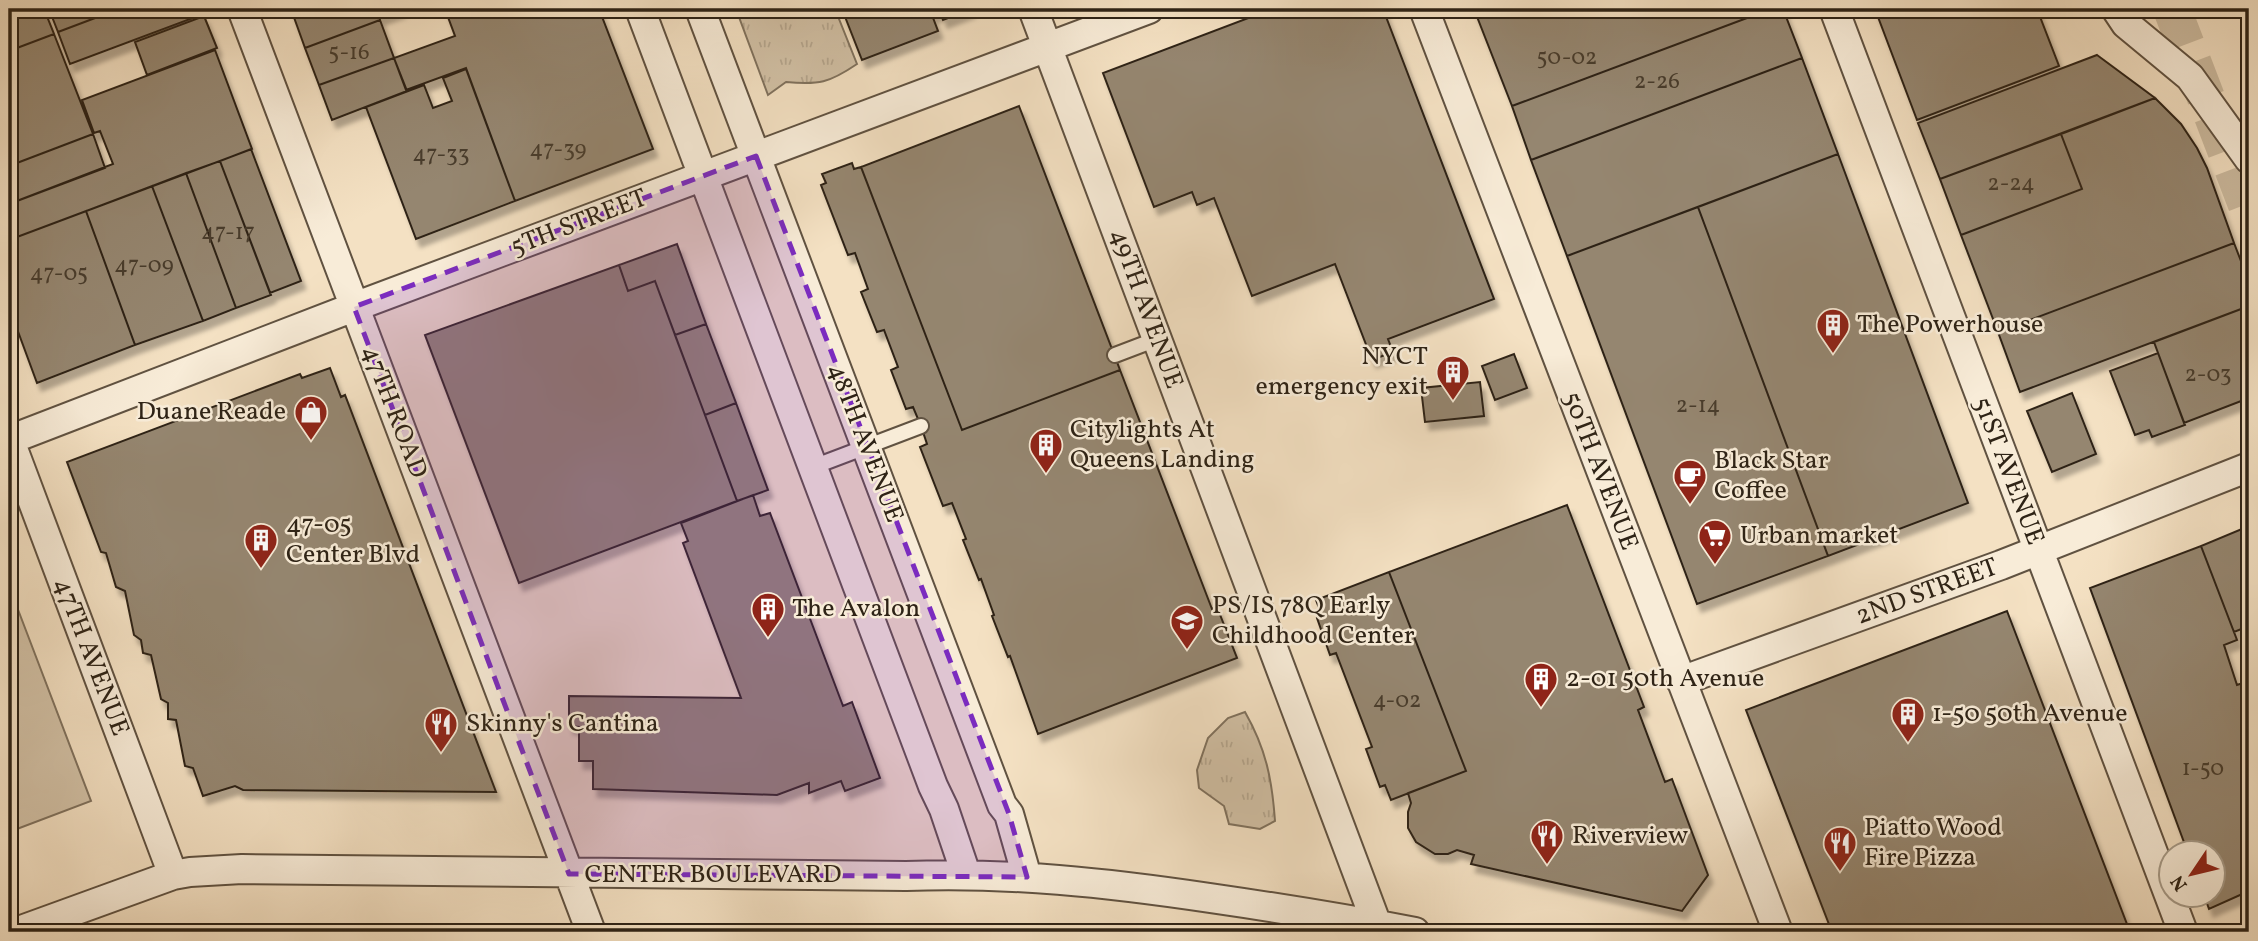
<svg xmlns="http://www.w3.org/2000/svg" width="2258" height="941" viewBox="0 0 2258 941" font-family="Vollkorn,serif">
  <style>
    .grass { fill: #d2c1a6; stroke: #80725e; stroke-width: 2 }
    .park { fill: url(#park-tufts); stroke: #80725e; stroke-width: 2 }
    .building { fill: #958670; stroke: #2e2316; stroke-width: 2; filter: url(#shadow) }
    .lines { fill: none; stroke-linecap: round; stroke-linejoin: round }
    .highway-tunnel { stroke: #ccbba0; stroke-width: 38; stroke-dasharray: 38 19; stroke-linecap: butt }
    .lane-casing { stroke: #605241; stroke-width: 18 }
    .street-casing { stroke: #605241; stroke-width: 32 }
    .lane { stroke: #f8ecd8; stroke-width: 14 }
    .street { stroke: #f8ecd8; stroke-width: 28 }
    .marked { fill: #7b2cbf; fill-opacity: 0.2; stroke: #7b2cbf; stroke-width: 5; stroke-dasharray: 14 9; stroke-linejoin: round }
    .labels { text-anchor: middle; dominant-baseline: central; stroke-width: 5; stroke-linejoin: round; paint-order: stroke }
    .number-label { font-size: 23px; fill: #483c2c }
    .street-label { font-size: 26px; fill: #2e2316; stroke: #f8ecd8 }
    .poi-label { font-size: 26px; fill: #2e2316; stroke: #f8ecd8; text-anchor: start }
  </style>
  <defs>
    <pattern id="park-tufts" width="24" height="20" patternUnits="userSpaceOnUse" patternTransform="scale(1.75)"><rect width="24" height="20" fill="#d2c1a6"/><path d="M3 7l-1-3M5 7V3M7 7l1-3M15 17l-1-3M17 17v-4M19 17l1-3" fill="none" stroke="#b5a68e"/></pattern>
    <filter id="shadow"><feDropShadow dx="4.5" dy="8" stdDeviation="2" flood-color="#0004"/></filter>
  </defs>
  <rect width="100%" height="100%" fill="#f4e1c3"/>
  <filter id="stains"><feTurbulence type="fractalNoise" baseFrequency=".00286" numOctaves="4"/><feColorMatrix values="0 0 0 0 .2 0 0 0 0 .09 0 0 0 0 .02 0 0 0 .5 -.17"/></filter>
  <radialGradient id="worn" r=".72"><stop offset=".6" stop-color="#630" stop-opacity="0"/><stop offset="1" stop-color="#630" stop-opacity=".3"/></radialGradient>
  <path class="grass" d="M9,586L91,801L9,832Z"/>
  <path class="park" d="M736,9H835L857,64C829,83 819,85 786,82L768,95Z
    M1245,712C1266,749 1272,779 1275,821L1260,829L1229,824L1224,806L1199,788L1197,770L1208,738L1228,718Z"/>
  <path class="building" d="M9,9H44L54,34L9,51Z
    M49,9H119L58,32Z
    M119,9H199L201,15L70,64L58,32Z
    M291,9H402L379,17L380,20L305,48Z
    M445,9H599L653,149L515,201L466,68L406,90L394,58L455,36Z
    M842,9H972L943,20L940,12L932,15L938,31L862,60Z
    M1272,9H1383L1494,299L1388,339L1393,352L1372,360L1335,264L1252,296L1214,198L1197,205L1192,192L1154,207L1103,73Z
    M1474,9H1771L1512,106Z
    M1771,9H1783L1802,58L1531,160L1512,106Z
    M1875,9H2037L2059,66L1917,120Z
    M204,16L217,48L147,75L135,42Z
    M380,20L394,58L319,85L305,48Z
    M54,34L93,134L9,166V51Z
    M215,50L252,149L9,240V204L113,164L100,131L94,133L82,100Z
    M2097,55L2155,98L1940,179L1918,123Z
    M394,58L407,91L332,120L319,85Z
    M1802,58L1838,154L1567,256L1531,160Z
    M466,69L515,201L416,239L366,107L424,85L433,108L452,101L443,78Z
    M2155,98L2181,124L2197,148L2207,168L2234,243L1998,332L1961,235L2082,189L2061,134Z
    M1019,106L1120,370L962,430L861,167Z
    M93,134L105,168L9,204V166Z
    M2061,134L2082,189L1961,235L1940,179Z
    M251,149L301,281L270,293L220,161Z
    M1838,154L1968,503L1828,556L1698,207Z
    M220,161L271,295L236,308L186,173Z
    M852,163L854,169L861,167L962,430L1120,370L1212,609L1217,607L1237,658L1038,734L1010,656L1008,657L992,616L994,615L981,579L979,580L963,540L966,539L952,503L943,506L920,447L927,444L921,426L913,407L906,409L891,370L898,367L884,330L877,332L861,292L868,289L855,253L848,255L821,185L826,183L822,174Z
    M186,173L236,308L203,321L152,186Z
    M152,186L203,321L135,345L86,211Z
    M1698,207L1828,556L1697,604L1567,256Z
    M86,211L135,345L37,383L9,307V240Z
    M2234,243L2249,282V306L2020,392L1998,332Z
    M677,244L706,324L675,335L655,281L628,291L619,265Z
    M619,265L628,291L655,281L737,501L519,583L425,335Z
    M2249,306V398L2184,423L2154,342Z
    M706,324L736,403L705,415L675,335Z
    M2158,353L2185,425L2152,437L2149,430L2135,435L2110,371Z
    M1514,354L1527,388L1495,400L1482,366Z
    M330,368L341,397L345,395L496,792L243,790L235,786L203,796L193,768L185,766L176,720L168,719V703L161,699L151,655L143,653L141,640L134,635L125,591L116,587L106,553L101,552L67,462L300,374L302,378Z
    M1480,382L1484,416L1425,422L1421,388Z
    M2072,393L2096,454L2052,472L2027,411Z
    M736,403L768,490L737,501L705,415Z
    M753,495L760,516L770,513L843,706L852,702L880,778L845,791L841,781L809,793V783L777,795L593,789V761H579V727L569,726V696L741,698L683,543L688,541L681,523Z
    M1567,505L1644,707L1638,710L1665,782L1672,779L1708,875L1682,911L1471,864L1474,855L1457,850L1448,854H1435L1416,842L1408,828V812L1411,803L1408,793L1466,771L1389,572Z
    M2249,526V626L2234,632L2201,546Z
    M2201,546L2237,640L2224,645L2237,685L2249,681V891L2209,909L2204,895H2212V853H2188L2090,588Z
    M1389,572L1466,771L1391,800L1385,785L1380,787L1366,749L1372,747L1336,653L1330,655L1317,618L1322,616L1316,600Z
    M2007,611L2130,932H1832L1746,710Z"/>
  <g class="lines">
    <path class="highway-tunnel" d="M2172,9L2249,210
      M2249,9V11"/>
    <defs>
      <path id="lane" d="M1115,355L1157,339
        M813,467L921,426"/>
      <path id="street" d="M242,9L591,932
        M640,9L933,786L944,809L966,874
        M700,9L1002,805L1009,814L1027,877
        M1033,9L1377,925
        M1424,9L1778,932
        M1834,9L2183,932
        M2116,9L2126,24L2190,77L2249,159
        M9,438L173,875
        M9,440L354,307L1149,9
        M1681,681L2001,565L2249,467
        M16,932L173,875L190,872L242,869L906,876C1008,872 1109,883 1210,898C1279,908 1347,919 1415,932"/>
    </defs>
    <use href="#lane" class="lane-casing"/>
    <use href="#street" class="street-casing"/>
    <use href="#lane" class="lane"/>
    <use href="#street" class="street"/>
  </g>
  <path class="marked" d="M756,156L1009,814L1027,877L569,874L354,307Z"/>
  <defs>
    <symbol id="building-pin" viewBox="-11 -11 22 30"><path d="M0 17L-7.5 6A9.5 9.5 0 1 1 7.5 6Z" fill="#8f2418" stroke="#f8ecd8"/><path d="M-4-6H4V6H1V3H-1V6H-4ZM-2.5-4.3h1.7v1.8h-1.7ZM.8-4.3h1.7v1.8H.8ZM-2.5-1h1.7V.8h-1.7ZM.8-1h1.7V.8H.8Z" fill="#fff"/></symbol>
    <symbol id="shop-pin" viewBox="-11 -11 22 30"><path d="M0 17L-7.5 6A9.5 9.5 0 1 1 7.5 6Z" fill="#8f2418" stroke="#f8ecd8"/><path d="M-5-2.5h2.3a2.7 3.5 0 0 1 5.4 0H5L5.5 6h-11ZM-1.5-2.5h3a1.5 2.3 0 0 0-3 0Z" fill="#fff"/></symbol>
    <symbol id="cafe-pin" viewBox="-11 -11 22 30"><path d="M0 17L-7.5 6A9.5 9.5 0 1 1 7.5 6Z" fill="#8f2418" stroke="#f8ecd8"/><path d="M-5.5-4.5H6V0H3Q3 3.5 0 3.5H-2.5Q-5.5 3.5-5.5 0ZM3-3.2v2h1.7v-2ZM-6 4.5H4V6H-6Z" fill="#fff"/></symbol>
    <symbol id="supermarket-pin" viewBox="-11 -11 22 30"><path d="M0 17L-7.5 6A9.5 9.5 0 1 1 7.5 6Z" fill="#8f2418" stroke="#f8ecd8"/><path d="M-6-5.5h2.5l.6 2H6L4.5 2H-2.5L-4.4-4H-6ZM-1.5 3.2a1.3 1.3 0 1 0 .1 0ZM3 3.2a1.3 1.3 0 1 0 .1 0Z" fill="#fff"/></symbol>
    <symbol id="school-pin" viewBox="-11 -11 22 30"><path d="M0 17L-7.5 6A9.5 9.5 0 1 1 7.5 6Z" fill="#8f2418" stroke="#f8ecd8"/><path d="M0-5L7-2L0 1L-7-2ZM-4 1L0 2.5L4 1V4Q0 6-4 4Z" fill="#fff"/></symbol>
    <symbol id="restaurant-pin" viewBox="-11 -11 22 30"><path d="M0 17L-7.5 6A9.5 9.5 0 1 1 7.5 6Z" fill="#8f2418" stroke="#f8ecd8"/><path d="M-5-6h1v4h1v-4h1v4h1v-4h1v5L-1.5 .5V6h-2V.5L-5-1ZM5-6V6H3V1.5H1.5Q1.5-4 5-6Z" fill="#fff"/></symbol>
  </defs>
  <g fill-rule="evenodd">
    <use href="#building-pin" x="1814" y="306" width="38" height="52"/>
    <use href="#building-pin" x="1434" y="353" width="38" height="52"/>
    <use href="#shop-pin" x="292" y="393" width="38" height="52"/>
    <use href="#building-pin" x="1027" y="426" width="38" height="52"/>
    <use href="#cafe-pin" x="1671" y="457" width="38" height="52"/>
    <use href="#supermarket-pin" x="1696" y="517" width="38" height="52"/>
    <use href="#building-pin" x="242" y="521" width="38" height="52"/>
    <use href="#building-pin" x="749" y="590" width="38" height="52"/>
    <use href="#school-pin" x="1168" y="602" width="38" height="52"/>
    <use href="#building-pin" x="1522" y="660" width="38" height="52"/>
    <use href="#building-pin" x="1889" y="695" width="38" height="52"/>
    <use href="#restaurant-pin" x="422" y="705" width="38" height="52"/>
    <use href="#restaurant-pin" x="1528" y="817" width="38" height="52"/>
    <use href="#restaurant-pin" x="1821" y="824" width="38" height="52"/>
  </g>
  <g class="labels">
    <g class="number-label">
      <text x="349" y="53">5-16</text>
      <text x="1567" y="58">50-02</text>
      <text x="1657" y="82">2-26</text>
      <text x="558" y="150">47-39</text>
      <text x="441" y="155">47-33</text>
      <text x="2011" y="184">2-24</text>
      <text x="228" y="233">47-17</text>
      <text x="144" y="266">47-09</text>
      <text x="59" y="274">47-05</text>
      <text x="2208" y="375">2-03</text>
      <text x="1698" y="406">2-14</text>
      <text x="1397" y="701">4-02</text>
      <text x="2203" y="769">1-50</text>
    </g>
    <g class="street-label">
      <text transform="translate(579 223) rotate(-21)">5TH STREET</text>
      <text transform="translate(1146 309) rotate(70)">49TH AVENUE</text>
      <text transform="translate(394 412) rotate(69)">47TH ROAD</text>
      <text transform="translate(865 443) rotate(69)">48TH AVENUE</text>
      <text transform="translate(1600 471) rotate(69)">50TH AVENUE</text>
      <text transform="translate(2008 471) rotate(69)">51ST AVENUE</text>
      <text transform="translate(1927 592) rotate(-20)">2ND STREET</text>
      <text transform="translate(91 657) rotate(69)">47TH AVENUE</text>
      <text x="713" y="875">CENTER BOULEVARD</text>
    </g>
    <g class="poi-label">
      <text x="1857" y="325">The Powerhouse</text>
      <text x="1428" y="357" text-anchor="end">NYCT<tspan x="1428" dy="30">emergency exit</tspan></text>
      <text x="286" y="412" text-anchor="end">Duane Reade</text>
      <text x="1070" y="430">Citylights At<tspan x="1070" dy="30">Queens Landing</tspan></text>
      <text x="1714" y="461">Black Star<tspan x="1714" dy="30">Coffee</tspan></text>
      <text x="286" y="525">47-05<tspan x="286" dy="30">Center Blvd</tspan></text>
      <text x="1740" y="536">Urban market</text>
      <text x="1212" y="606">PS/IS 78Q Early<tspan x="1212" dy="30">Childhood Center</tspan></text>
      <text x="792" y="609">The Avalon</text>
      <text x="1566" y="679">2-01 50th Avenue</text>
      <text x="1932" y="714">1-50 50th Avenue</text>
      <text x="466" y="724">Skinny's Cantina</text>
      <text x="1864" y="828">Piatto Wood<tspan x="1864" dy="30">Fire Pizza</tspan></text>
      <text x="1572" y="836">Riverview</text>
    </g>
  </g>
  <rect width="2258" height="941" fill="none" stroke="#f4e1c3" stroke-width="35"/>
  <rect x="10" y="10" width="2237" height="920" fill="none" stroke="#2e2316" stroke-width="3.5"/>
  <rect x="18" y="18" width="2223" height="906" fill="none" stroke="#2e2316" stroke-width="2"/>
  <g transform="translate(2192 874) rotate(235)"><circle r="33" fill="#f8ecd8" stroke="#a79c8a" stroke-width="2"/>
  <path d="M0-5L12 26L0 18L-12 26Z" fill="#8f2418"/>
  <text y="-10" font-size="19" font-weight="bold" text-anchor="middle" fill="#2e2316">N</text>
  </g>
  <rect width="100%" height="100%" filter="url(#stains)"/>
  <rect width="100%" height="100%" fill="url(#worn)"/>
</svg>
